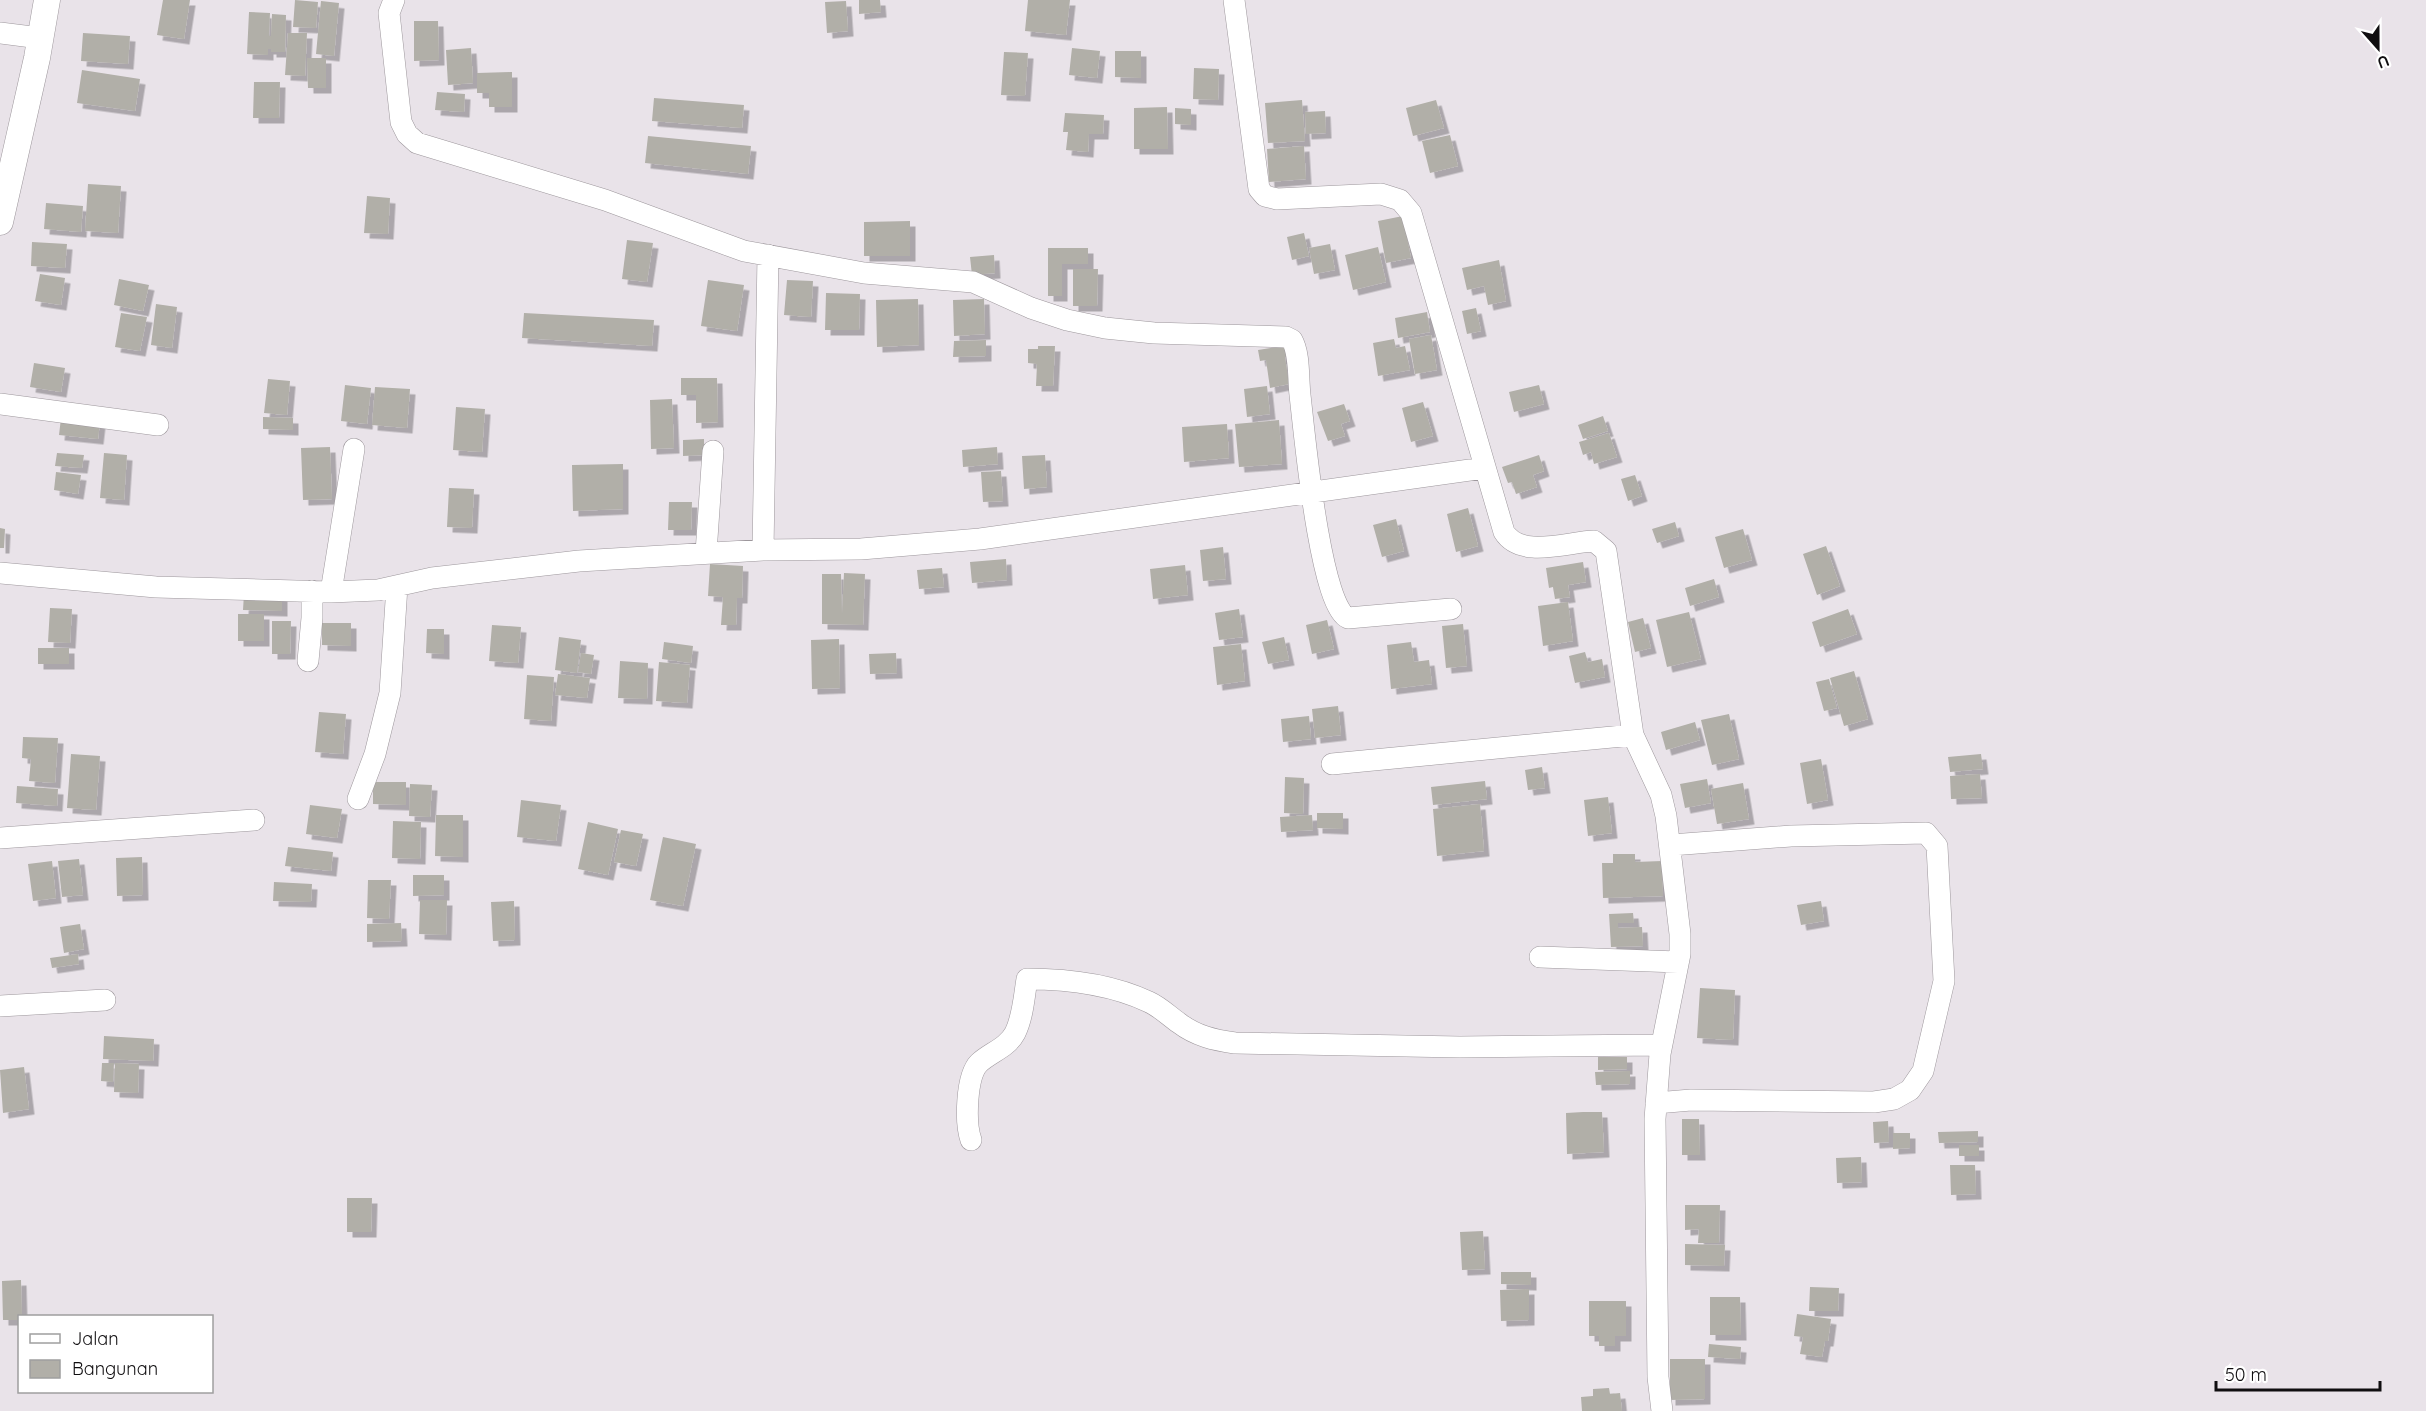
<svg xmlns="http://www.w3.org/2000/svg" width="2426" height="1411" viewBox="0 0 2426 1411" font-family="Quicksand,sans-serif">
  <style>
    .building { fill: #b1afa8; filter: url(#shadow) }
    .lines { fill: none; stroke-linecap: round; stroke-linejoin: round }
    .minor-casing { stroke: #9d979c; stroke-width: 22 }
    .tertiary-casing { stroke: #9d979c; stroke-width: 27 }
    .minor { stroke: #fff; stroke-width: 21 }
    .tertiary { stroke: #fff; stroke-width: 26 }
  </style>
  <defs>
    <filter id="shadow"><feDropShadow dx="5.5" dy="5.5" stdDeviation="0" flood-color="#0004"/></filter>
  </defs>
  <rect width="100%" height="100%" fill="#e9e3e9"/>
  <path class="building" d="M163,0H190L184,39L157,35Z
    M295,0L318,2L316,28L293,27Z
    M859,0H880L881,12L859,14Z
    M1028,0H1070L1066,35L1025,31Z
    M321,1L339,3L334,56L316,54Z
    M846,1L848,31L827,33L825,2Z
    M249,12L270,13L269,36H271L272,14L286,15L285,52H271V49H268V55L247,54Z
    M414,21H438L439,60L414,61Z
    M83,33L130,36L128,64L81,61Z
    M288,33H307L305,76L285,75Z
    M471,48L473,83L448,85L446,50Z
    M1072,48L1100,51L1097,78L1069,75Z
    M1115,51H1141V78L1115,77Z
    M1004,52L1028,53L1025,96L1001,95Z
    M307,58H326V88H308Z
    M1194,68L1219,69L1218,100L1193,99Z
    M82,70L140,79L135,111L77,103Z
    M512,72V107H489V93H477V73Z
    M254,82H280L279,118H253Z
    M437,92L465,94L464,112L435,110Z
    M654,98L744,105L742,128L652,121Z
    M1302,100L1305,141L1268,143L1265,103Z
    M1436,100L1444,128L1413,136L1406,108Z
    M1167,107L1168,149H1134V108Z
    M1175,108L1191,109V125L1175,124Z
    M1325,111L1326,133L1306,134L1305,112Z
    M1065,113L1104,115L1103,134H1089L1088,152L1066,150L1068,132H1063Z
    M1450,135L1458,166L1430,173L1422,141Z
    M648,136L751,146L748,174L645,163Z
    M1304,146L1306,179L1269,182L1267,149Z
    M88,184L121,186L118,233L85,231Z
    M367,196L390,198L388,234L364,233Z
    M46,203L83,206L81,232L44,229Z
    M1403,216L1411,258L1386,263L1378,221Z
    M910,221V256H864V222Z
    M1304,233L1309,256L1292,260L1287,237Z
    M627,240L653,243L647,282L622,279Z
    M32,242L67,244L65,268L31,266Z
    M1330,244L1335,270L1314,274L1309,248Z
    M1378,247L1386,282L1353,290L1345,255Z
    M1048,248H1088V264H1062V296H1048Z
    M994,255L995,273L972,275L970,257Z
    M1499,260L1506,301L1488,305L1484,286L1467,290L1462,268Z
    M1073,269H1098L1097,306H1073Z
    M40,274L65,278L61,305L35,301Z
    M119,279L149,285L143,311L114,305Z
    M708,280L744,285L737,331L701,326Z
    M787,280L813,281L811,317L784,315Z
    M826,293L860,294L859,330H825Z
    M918,299L919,345L877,347L876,300Z
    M984,299L985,334L954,336L953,300Z
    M156,304L177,307L172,348L151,345Z
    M1476,308L1481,331L1467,334L1462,311Z
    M1427,312L1430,332L1398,338L1395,318Z
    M121,313L147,317L140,351L115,347Z
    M524,313L654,320L652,346L522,338Z
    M1431,335L1437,370L1415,374L1409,339Z
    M1394,339L1396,348L1405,346L1410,370L1378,376L1373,343Z
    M986,340V356L953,357L954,341Z
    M1288,345L1290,356L1285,357L1289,384L1270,388L1266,360L1260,361L1258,350Z
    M1038,346H1055L1053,386H1036L1037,364L1028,363V349H1038Z
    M34,363L65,368L61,392L30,387Z
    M681,378H717L718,422L696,423V395H681Z
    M268,379L290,381L287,415L264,413Z
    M345,385L371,388L367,424L341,421Z
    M1539,385L1544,404L1514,412L1509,392Z
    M1267,386L1270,414L1247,417L1244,389Z
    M375,387L410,389L407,428L372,425Z
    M672,399L674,448L651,449L650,400Z
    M1423,402L1433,436L1411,442L1402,408Z
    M1344,404L1350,421L1341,424L1345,436L1328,441L1317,412Z
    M456,407L485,409L482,452L453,450Z
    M1603,416L1608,431L1583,439L1578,425Z
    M263,417L293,418V430L263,429Z
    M61,418L100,422L98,439L59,435Z
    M1279,420L1282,464L1239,467L1235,424Z
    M1227,424L1229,458L1184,462L1182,427Z
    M1609,433L1617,457L1594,464L1591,452L1583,455L1579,442Z
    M704,439V455L683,456V440Z
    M330,447L332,499L303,500L301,448Z
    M997,447L998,464L963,467L962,450Z
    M57,453L84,455L82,468L55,466Z
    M104,453L127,455L124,500L100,498Z
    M1045,455L1047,487L1024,489L1022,456Z
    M1539,455L1544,471L1533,475L1537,487L1516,494L1512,482L1508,483L1502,467Z
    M623,464V509L573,511L572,465Z
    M1001,471L1003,501L983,502L981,472Z
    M56,472L81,475L78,494L54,490Z
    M1635,475L1642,496L1628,501L1621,479Z
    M449,488L474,489L472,528L447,527Z
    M669,502H692L691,530H668Z
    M1468,508L1478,546L1456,552L1447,514Z
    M1396,519L1404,551L1382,557L1373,525Z
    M1675,522L1679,536L1657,543L1652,529Z
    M0,528L5,529L4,548H0Z
    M1743,529L1752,560L1724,568L1715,537Z
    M1826,546L1840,586L1817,595L1803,554Z
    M1223,547L1226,579L1203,581L1200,550Z
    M1006,559L1007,580L972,583L970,562Z
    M1583,562L1586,582L1568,585L1570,597L1555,599L1553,587L1549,588L1546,568Z
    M710,564L743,566L742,598H737L736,625H721L723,597L708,596Z
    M1185,565L1188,595L1153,599L1150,569Z
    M942,568L944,587L919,589L917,570Z
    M844,573L865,574L863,625L822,624V574H841L842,614Z
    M1714,579L1719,597L1690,606L1685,588Z
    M244,594L282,595V611L243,610Z
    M1568,602L1573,641L1543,646L1538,606Z
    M50,608L72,609L70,643L48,642Z
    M1239,609L1243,637L1219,640L1215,613Z
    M1848,609L1857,634L1820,647L1812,622Z
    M1689,612L1701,659L1667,667L1656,620Z
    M238,614H264V641H238Z
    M1643,618L1651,648L1635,652L1628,622Z
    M1327,620L1334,649L1312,654L1306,625Z
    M272,621H291L290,654H272Z
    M322,623H351V646L322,645Z
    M1463,624L1467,666L1446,668L1442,626Z
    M492,625L521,627L518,663L489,661Z
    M427,629H444V654L426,653Z
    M559,637L581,640L577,673L555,670Z
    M1284,637L1289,660L1268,664L1262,642Z
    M839,639L840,688L812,689L811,640Z
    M664,642L693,646L691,663L662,659Z
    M1411,642L1414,662L1429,660L1432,684L1391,689L1387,645Z
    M1241,644L1245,681L1217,685L1213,647Z
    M38,648H69V664H38Z
    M1585,652L1588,662L1602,659L1605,677L1575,683L1569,656Z
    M581,653L594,655L591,674L578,672Z
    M896,653L897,673L870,674L869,654Z
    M620,661L648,663L647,699L618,698Z
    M659,662L690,665L687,703L656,701Z
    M1854,671L1868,719L1844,726L1830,678Z
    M558,674L590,678L587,698L555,695Z
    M527,675L554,677L551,721L524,719Z
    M1829,679L1837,708L1824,711L1816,682Z
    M1338,706L1341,735L1315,738L1312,709Z
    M319,712L346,714L343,754L315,752Z
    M1729,714L1739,759L1712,765L1701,720Z
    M1309,716L1311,739L1283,742L1281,719Z
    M1695,722L1700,740L1666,750L1661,732Z
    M23,737L58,738L55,783L29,781L31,759L22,758Z
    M71,754L100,756L96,810L67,808Z
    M1981,754L1983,769L1950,772L1948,757Z
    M1821,759L1828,800L1807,804L1800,763Z
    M1542,767L1545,788L1528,790L1525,770Z
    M1980,774L1982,798L1951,799L1950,776Z
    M1285,777L1304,778L1303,814L1284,813Z
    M1707,779L1711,803L1685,808L1680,784Z
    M1485,781L1487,799L1433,805L1431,787Z
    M373,782H406V805L373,804Z
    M1743,783L1749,819L1717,824L1711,789Z
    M410,784L432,785L430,817L409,816Z
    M17,786L58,789L57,806L16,803Z
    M1608,797L1612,833L1588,836L1584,800Z
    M521,800L561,805L556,841L517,837Z
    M1480,804L1484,851L1437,856L1433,809Z
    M310,805L342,809L337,838L306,834Z
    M1317,813H1343V829L1317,828Z
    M436,815H463V857L435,856Z
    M1312,815L1313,830L1281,832L1280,817Z
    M393,821L421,822L420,859L392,858Z
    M588,822L618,829L608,875L578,869Z
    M621,830L643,834L636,866L614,862Z
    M663,837L696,844L683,906L650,900Z
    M288,847L333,852L331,871L285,866Z
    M1613,854H1635V862L1662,861L1663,896L1603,898L1602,863H1613Z
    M142,857L143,895L117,896L116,858Z
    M79,859L83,895L62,897L58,861Z
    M52,861L56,898L33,901L28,864Z
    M413,875H444V895L413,896Z
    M368,880H391L389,919L367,918Z
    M274,882L312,884L311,902L273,901Z
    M420,900H447L446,935L419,934Z
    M514,901L515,940L493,941L491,902Z
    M1821,901L1824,921L1801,925L1797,905Z
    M1633,913L1634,923H1618V928L1642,927L1643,946L1611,947L1609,914Z
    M401,923L402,941L367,942V924Z
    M80,924L84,949L64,953L60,927Z
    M78,954L79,964L52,968L50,958Z
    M1700,988L1735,990L1733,1040L1697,1038Z
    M104,1036L154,1039L153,1061L103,1059Z
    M1598,1057H1627V1069L1598,1070Z
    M102,1063H114L113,1082L101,1081Z
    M115,1063L139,1064L138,1093L114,1092Z
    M24,1067L29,1109L3,1113L0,1070Z
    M1630,1071V1084L1596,1085L1595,1072Z
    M1583,1112H1602L1604,1152L1567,1154L1566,1113Z
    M1682,1119H1699L1700,1155H1682Z
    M1888,1121L1889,1142L1874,1143L1873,1122Z
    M1978,1131V1142L1939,1143L1938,1132Z
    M1893,1133H1910V1148L1893,1149Z
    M1959,1145H1979V1156H1959Z
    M1861,1157L1862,1182L1837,1183L1836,1158Z
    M1950,1165H1975L1976,1194L1951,1195Z
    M347,1198H372L371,1232H347Z
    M1685,1205H1720L1719,1243H1698L1699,1229L1685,1230Z
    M1483,1231L1485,1269L1462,1270L1460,1232Z
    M1685,1244L1725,1245L1724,1266L1685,1265Z
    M1501,1272H1531V1285L1501,1284Z
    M21,1280L22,1316H20V1320H3L2,1281Z
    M1810,1287L1839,1288L1838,1311H1809Z
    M1529,1289V1320L1501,1321L1500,1290Z
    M1710,1297H1740L1741,1335H1710Z
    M1589,1301H1626V1336H1615V1346H1599V1336H1589Z
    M1797,1314L1831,1319L1828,1341H1825L1822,1357L1800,1354L1803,1337L1794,1336Z
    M1709,1344L1741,1347L1740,1359L1708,1357Z
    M1670,1359H1705V1399L1670,1400Z
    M1609,1388L1610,1394L1620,1393L1622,1411H1582L1581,1397L1593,1396V1389Z"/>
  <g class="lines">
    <defs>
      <path id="minor" d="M394,0L389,13L401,122L407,134L417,143L605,200L744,251L864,273L973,282L1031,308L1067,320L1105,328L1154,333L1286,337L1292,340C1300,354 1298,378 1300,395C1304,429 1320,607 1348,618L1451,609
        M1234,0L1259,189L1265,196L1277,199L1381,194L1400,200L1411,213L1504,532C1521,559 1567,542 1594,541L1606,551L1633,735L1661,795L1666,816L1680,934V954L1660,1054L1655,1119L1658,1377L1662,1411
        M0,33L40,38
        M0,404L158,425
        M763,550L768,255
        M706,553L713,451
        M0,573L156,587L331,592L378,590L432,578L579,561L763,550L861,549L980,539L1484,468
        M331,592L354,449
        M308,661L312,618V591
        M1332,764L1633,735
        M358,799L375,754L390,693L397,586
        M0,838L254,820
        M1540,957L1678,962
        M0,1006L105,1000
        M1656,1103L1691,1100L1874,1102L1894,1099L1910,1090L1923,1071L1944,981L1937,846L1926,833L1791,836L1671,845
        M971,1140C965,1123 966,1076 979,1063C991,1052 1007,1048 1015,1033C1023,1017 1024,997 1027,979C1068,979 1111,984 1149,1002C1160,1007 1169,1016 1179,1023C1196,1036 1214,1040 1235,1043L1460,1047L1661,1045"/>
      <path id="tertiary" d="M0,222L37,58L47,0"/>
    </defs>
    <use href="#minor" class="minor-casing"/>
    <use href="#tertiary" class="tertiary-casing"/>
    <use href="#minor" class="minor"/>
    <use href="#tertiary" class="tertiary"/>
  </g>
  <rect x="18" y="1315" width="195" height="78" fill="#ffffff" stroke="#9f9f9f" stroke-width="1.5"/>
  <rect x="30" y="1334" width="30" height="9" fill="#ffffff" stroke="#9f9f9f" stroke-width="1.5"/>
  <text x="72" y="1345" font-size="18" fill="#100e10">Jalan</text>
  <rect x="30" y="1360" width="30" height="18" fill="#b1afa8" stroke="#9f9f9f" stroke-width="1.5"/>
  <text x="72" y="1375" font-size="18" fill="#100e10">Bangunan</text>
  <g transform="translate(2378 48) rotate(159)" stroke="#ffffff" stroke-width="4.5" paint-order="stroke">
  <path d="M0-4.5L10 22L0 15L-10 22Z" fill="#100e10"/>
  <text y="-9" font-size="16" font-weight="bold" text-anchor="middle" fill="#100e10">U</text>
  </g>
  <path d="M2216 1381v9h164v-9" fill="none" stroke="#100e10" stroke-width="3"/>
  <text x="2225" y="1381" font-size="18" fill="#100e10" stroke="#ffffff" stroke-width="4.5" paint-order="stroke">50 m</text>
</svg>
